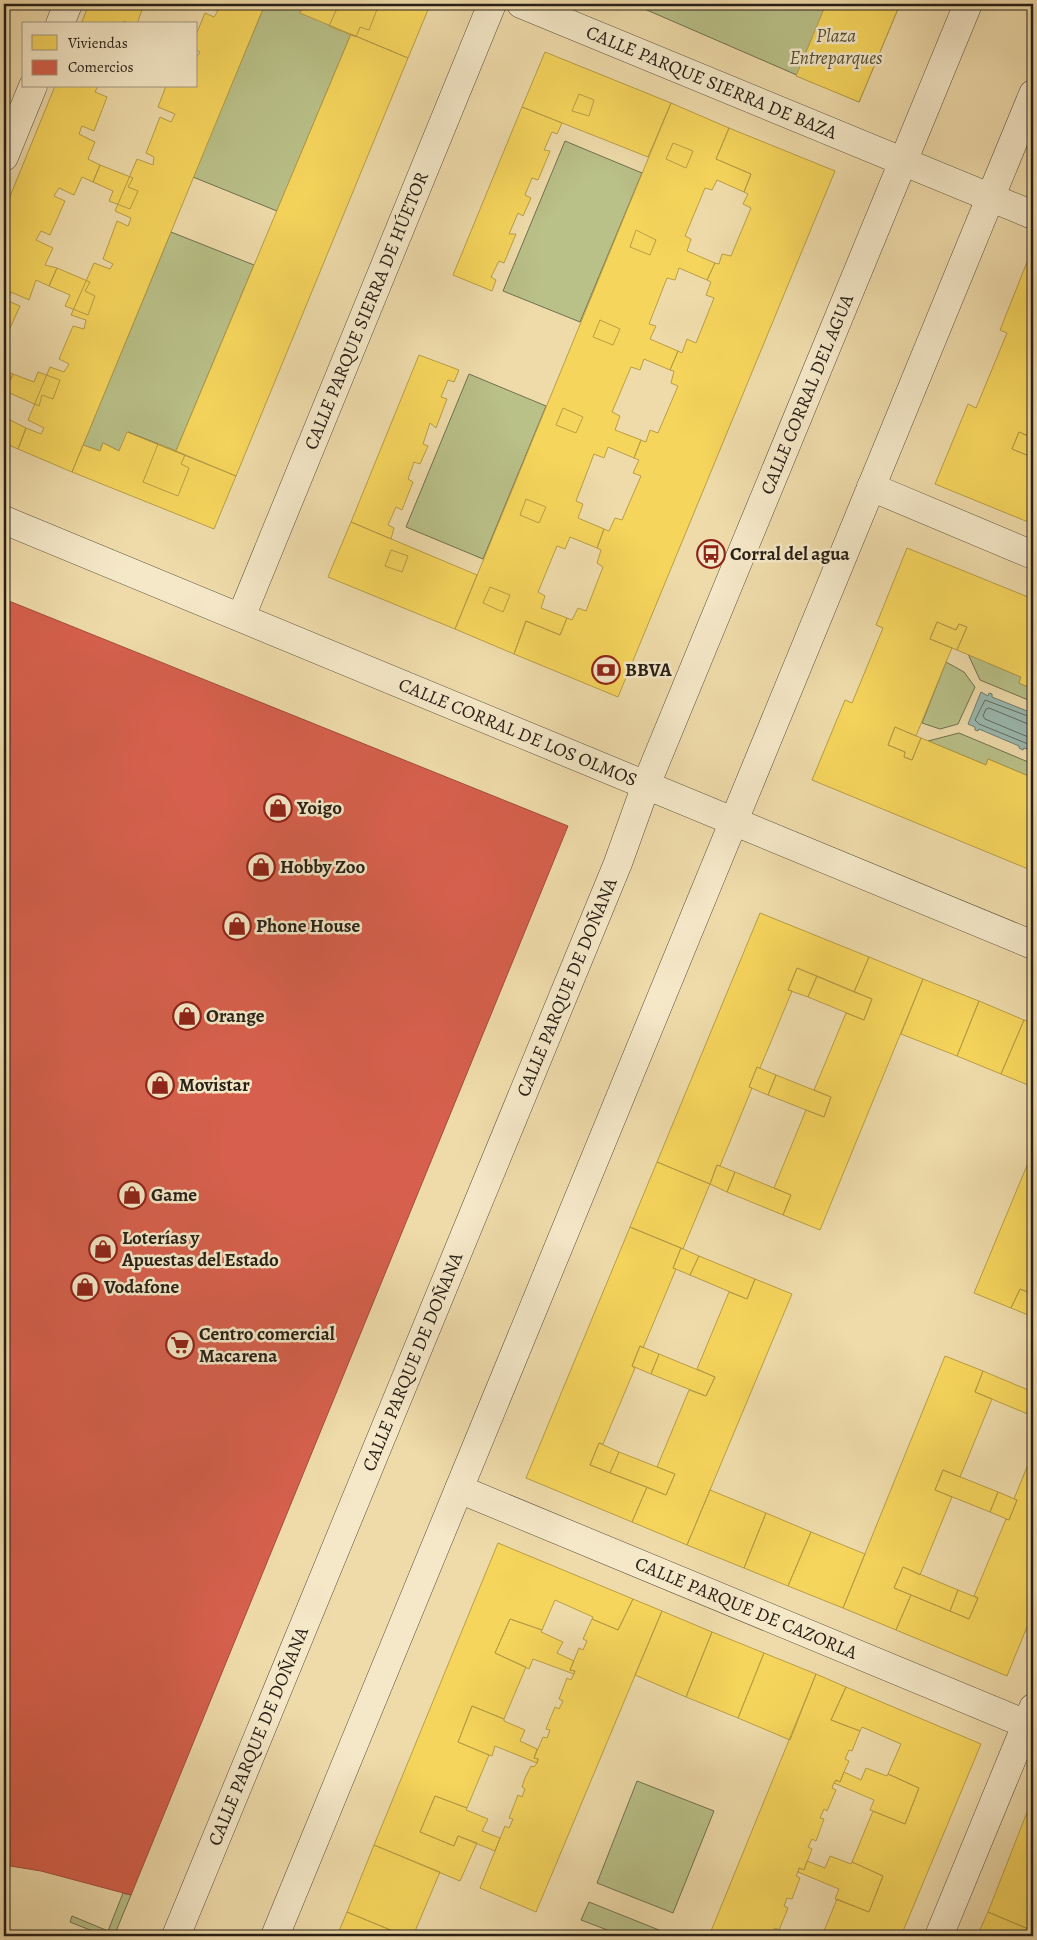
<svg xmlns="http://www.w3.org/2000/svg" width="1037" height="1940" viewBox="0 0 1037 1940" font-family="Alegreya,serif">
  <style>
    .green { fill: #b9c088; stroke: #70704f }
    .water { fill: #9bb9b0; stroke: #6d7b72 }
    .homes { fill: #f6d55c; stroke: #b89e47 }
    .shops { fill: #d6604d; stroke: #a24c3c }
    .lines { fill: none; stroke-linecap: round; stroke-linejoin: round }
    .shore { stroke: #616c63; stroke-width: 1 }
    .minor-casing { stroke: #594e3b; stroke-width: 29 }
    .minor { stroke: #f5e8c8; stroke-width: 28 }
    .labels { text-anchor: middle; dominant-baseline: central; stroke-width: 5; stroke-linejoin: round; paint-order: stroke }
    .park-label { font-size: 19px; font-style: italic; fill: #534f38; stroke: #f5e8c8 }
    .street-label { font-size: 19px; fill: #271f16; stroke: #f5e8c8 }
    .poi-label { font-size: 19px; font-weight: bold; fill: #271f16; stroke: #f5e8c8; text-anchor: start }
  </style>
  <rect width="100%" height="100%" fill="#efdbaa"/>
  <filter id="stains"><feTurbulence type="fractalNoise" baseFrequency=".004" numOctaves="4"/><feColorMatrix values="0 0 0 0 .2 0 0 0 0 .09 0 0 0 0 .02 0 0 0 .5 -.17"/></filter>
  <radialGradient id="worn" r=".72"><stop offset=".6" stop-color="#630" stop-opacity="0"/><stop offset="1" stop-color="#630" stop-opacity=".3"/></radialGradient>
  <path class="green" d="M265,4H304L302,12L351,34L277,211L193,177Z
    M633,4H900L859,102Z
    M565,141L642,173L580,322L503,291Z
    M171,232L254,265L176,451L128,432L119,451L103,443L100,451L83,445Z
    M469,374L546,406L483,559L406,527Z
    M968,654L1021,677L1019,683L1033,689V702L980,680Z
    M946,662L964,672L975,687L958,724L940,729L922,723Z
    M959,733L1033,764V778L988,759L986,765L928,741Z
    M637,1781L714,1811L673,1913L597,1883Z
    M123,1893L131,1895L114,1936H105L70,1922L72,1916L108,1931Z
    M589,1902L664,1932L663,1936H623L581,1920Z"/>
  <path class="water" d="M981,692L988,696L989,693L992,694V697L1032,713L1033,712V746L1031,751L1024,748L1023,750L1019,748V746L979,729L978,731L975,730V727L968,724Z"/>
  <path class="homes" d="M89,4H144L137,24H130L124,21L123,24H81Z
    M204,4H265L72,472L18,449L26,428L41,434L44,428L28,420L50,367L64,372L69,364L59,359L73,326L84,329L86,320L71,315L94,263L110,269L113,264L103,259L117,221L128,226L131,218L115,211L137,159L153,165L154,157L146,153L160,117L171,122L175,114L158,107L166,86H196V58L200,52L196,50V35L205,13L214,17L218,11Z
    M304,4H427L430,5L408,58L300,13Z
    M339,4H379L369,30L360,27L356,37L329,26Z
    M826,4H900L859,102L796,76Z
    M351,34L408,58L236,476L176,451Z
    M545,52L671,103L648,157L522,107Z
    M55,86H98L95,92L107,97L94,131L82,126L79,134L95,142L88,159L100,165L93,182L82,177L74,195L59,188L54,196L65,201L50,235L41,231L36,240L53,248L45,265L57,268L49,286L36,280L29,300L11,292L8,301L20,306L5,339L4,338V211Z
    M579,94L594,100L589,116L572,111Z
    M671,103L729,128L716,159L751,174L744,192L717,180L712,190L705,188L685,236L691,239L687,251L715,263L707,280L679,268L675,280L667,278L649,324L656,326L650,339L678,351L670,370L644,359L640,370L631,367L612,412L620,416L615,430L641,440L634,458L608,447L604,458L594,454L576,501L583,504L578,518L604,529L597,548L570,537L565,549L557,546L538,592L545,596L541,608L567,618L560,635L526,621L514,654L455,629Z
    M522,107L562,123L557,134L552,132L544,150L550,151L538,180L532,178L525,195L531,198L523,216L518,213L509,234H516L504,263L499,261L491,277L496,280L492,291L453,275Z
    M729,128L835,171L618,697L514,654L526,621L560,635L567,618L572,620L578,608L586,611L603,567L597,563L601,550L597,548L604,529L609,531L615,518L622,520L641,476L633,473L639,460L634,458L641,440L646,442L650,430L658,433L678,386L671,383L674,371L670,370L678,351L682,353L687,339L696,343L714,298L706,295L711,282L707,280L715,263L719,264L722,254L731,256L751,208L743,204L748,194L744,192L751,174L716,159Z
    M673,143L693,151L686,168L666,159Z
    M100,165L133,178L128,187L138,191L130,209L109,201L113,191L93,182Z
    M636,230L656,240L650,255L630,247Z
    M1031,252L1033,253V438L1019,432L1012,449L1029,456L1027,461L1033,463V524L935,484L968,404L976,408L1007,333L1000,330Z
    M57,268L90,282L85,291L95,296L88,315L65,306L70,295L49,286Z
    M600,320L620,329L613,345L593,337Z
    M4,348L9,351L4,362Z
    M419,355L459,370L454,382L448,380L441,397L447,399L436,428L430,423L423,444L428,446L420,464L414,462L408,479L413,482L402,510L396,507L388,525L394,528L391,539L351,522Z
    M4,370L13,374L5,391H4Z
    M38,372L60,380L53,399L42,395L39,406L5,391L13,374L34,382Z
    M563,408L583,417L576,433L556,425Z
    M4,417L26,428L18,449L4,443Z
    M127,432L236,476L214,529L72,472L83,445L100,451L103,443L119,451Z
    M1019,432L1033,438V463L1027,461L1029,456L1012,449Z
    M158,444L185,455L181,464L189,468L178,496L143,482Z
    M526,499L546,507L539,523L520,515Z
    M351,522L477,575L455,629L328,577Z
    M907,548L1033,599V689L1019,683L1021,677L957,650L967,627L959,624L956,630L937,622L930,639L952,648L946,662L916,736L895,727L888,745L905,752L904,757L912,760L921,738L986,765L988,759L1033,778V871L812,780L845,700L852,703L883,628L876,625Z
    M391,550L408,556L402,572L385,566Z
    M490,587L510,595L503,612L483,603Z
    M937,622L956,630L959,624L967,627L957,650L930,639Z
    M895,727L921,738L912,760L904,757L905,752L888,745Z
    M760,913L869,957L854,992L797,968L788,990L792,991L760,1068L757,1067L749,1087L752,1088L720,1166L717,1165L710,1184L657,1162Z
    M869,957L923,979L820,1230L783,1215L791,1195L774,1188L806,1110L824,1117L831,1097L814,1090L846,1013L864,1020L872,999L854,992Z
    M797,968L817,976L808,997L788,990Z
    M817,976L872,999L864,1020L808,997Z
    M923,979L979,1001L957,1056L901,1034Z
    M979,1001L1024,1020L1001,1074L957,1056Z
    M1024,1020L1033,1024V1087L1001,1074Z
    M757,1067L776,1075L768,1095L749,1087Z
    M776,1075L831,1097L824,1117L768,1095Z
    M1033,1151V1294L1020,1289L1011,1308L974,1293Z
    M657,1162L710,1184L683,1249L630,1227Z
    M717,1165L735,1172L727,1192L710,1184Z
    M735,1172L791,1195L783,1215L727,1192Z
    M630,1227L681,1248L673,1268L676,1269L643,1348L640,1346L632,1366L635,1368L603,1444L599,1443L590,1465L647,1487L632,1522L526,1478Z
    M681,1248L699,1256L690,1275L673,1268Z
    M699,1256L755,1279L747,1299L690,1275Z
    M755,1279L792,1294L687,1545L632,1522L647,1487L666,1495L675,1474L657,1467L689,1390L706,1396L715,1377L697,1369L729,1292L747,1299Z
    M1020,1289L1033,1294V1317L1011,1308Z
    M640,1346L659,1354L651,1374L632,1366Z
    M659,1354L715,1377L706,1396L651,1374Z
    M945,1356L983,1371L975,1392L992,1399L960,1477L943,1470L935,1490L952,1497L920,1575L903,1567L894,1588L911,1595L896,1630L843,1608Z
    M983,1371L1033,1392V1407L1030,1415L975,1392Z
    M599,1443L619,1452L610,1473L590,1465Z
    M619,1452L675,1474L666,1495L610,1473Z
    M1033,1452V1612L1007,1676L896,1630L911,1595L969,1619L978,1598L974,1596L1006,1519L1009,1520L1017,1500L1014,1499Z
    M943,1470L998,1492L990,1512L935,1490Z
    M710,1490L766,1513L744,1568L687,1545Z
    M998,1492L1017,1500L1009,1520L990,1512Z
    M766,1513L811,1532L788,1586L744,1568Z
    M811,1532L865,1554L843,1608L788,1586Z
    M498,1543L633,1599L618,1630L592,1619L593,1617L555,1600L542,1630L510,1619L495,1653L526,1667L504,1719L472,1706L458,1742L489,1755L467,1808L435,1796L420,1832L454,1846L458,1836L477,1843L460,1881L374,1845Z
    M903,1567L958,1590L950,1611L894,1588Z
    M958,1590L978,1598L969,1619L950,1611Z
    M633,1599L662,1611L536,1912L480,1888L505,1826L509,1828L513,1819L509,1818L518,1795L522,1797L525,1789L522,1787L525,1778L531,1766L534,1767L537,1763L538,1759L534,1758L543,1737L547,1738L550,1730L546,1729L550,1719L555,1707L559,1709L563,1701L559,1699L567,1678L571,1680L575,1671L570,1670L579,1648L583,1650L587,1641L583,1639L592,1619L618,1630Z
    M662,1611L712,1632L686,1697L635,1675Z
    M510,1619L542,1630L541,1632L563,1642L557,1653L574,1661L570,1670L575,1671L574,1674L533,1659L529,1669L495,1653Z
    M712,1632L764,1653L738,1718L686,1697Z
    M764,1653L816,1674L790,1740L738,1718Z
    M816,1674L846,1687L831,1720L860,1731L852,1751L849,1750L845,1759L849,1761L844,1772L840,1782L836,1780L834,1783L832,1788L836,1790L827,1811L824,1809L820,1818L824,1819L816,1841L812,1839L808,1847L812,1849L804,1870L799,1868L798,1872L796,1876L800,1878L792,1899L787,1898L784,1906L788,1908L779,1930L775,1928L771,1936H709Z
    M846,1687L981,1744L901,1936H822L837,1899L869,1912L883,1876L852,1862L873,1811L905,1824L919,1788L888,1774L901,1744L862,1727L860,1731L831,1720Z
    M472,1706L504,1719V1721L525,1730L520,1741L537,1749L534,1758L538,1759L537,1763L495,1746L492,1756L489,1755L458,1742Z
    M866,1768L887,1776L888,1774L919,1788L905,1824L870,1810L874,1800L834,1783L836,1780L840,1782L844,1772L861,1780Z
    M435,1796L467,1808L466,1810L488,1819L482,1831L500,1838L495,1851L458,1836L454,1846L420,1832Z
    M1033,1797V1931L988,1912Z
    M374,1845L440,1872L413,1936H405L347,1912Z
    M830,1856L851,1864L852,1862L883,1876L869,1912L835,1899L839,1889L798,1872L799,1868L804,1870L807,1861L825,1868Z
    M347,1912L405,1936H337Z
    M988,1912L1033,1931V1936H977Z"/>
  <path class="shops" d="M4,599L568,826L131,1895L41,1871L4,1865Z"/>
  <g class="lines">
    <path class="shore" d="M1033,718L985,700L975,720L979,724L1033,746
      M1033,724H1028L989,708L986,709L983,716L985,719L1033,739"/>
    <defs>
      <g id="minor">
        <path id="s1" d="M521,4L1033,215"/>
        <path d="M60,24L68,4"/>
        <path d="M4,157L33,86"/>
        <path d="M871,487L1033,555"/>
        <path id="s2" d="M4,520L1033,945"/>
        <path id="s3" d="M241,617L492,4"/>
        <path id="s4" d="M459,1489L1033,1727"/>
        <path id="s5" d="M176,1936L618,863L646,785L968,4"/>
        <path d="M275,1936L1033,94"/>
        <path d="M939,1936L1033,1708"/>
      </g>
    </defs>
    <use href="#minor" class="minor-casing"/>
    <use href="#minor" class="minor"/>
  </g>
  <defs>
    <symbol id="bus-ring" viewBox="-11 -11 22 22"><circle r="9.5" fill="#f5e8c8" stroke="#8f2418" stroke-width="1.5"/><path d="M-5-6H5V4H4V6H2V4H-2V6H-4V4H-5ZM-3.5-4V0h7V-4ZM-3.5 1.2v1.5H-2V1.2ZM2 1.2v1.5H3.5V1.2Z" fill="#8f2418"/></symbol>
    <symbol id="bank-ring" viewBox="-11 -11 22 22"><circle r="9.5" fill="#f5e8c8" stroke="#8f2418" stroke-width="1.5"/><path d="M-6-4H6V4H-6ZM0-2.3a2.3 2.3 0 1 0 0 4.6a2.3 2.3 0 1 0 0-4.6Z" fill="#8f2418"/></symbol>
    <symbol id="shop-ring" viewBox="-11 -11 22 22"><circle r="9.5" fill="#f5e8c8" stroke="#8f2418" stroke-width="1.5"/><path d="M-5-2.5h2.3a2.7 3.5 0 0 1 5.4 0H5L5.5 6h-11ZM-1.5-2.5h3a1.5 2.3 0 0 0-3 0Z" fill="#8f2418"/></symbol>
    <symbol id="supermarket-ring" viewBox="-11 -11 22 22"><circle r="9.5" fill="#f5e8c8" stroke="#8f2418" stroke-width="1.5"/><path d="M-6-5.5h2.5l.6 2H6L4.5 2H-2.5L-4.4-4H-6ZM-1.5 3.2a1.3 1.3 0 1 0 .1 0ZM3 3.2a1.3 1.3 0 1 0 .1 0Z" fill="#8f2418"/></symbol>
  </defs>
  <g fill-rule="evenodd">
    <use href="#bus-ring" x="695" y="538" width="32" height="32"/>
    <use href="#bank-ring" x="590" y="654" width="32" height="32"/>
    <use href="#shop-ring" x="262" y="792" width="32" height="32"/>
    <use href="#shop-ring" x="245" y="851" width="32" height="32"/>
    <use href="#shop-ring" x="221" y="910" width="32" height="32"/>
    <use href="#shop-ring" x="171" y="1000" width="32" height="32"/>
    <use href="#shop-ring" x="144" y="1069" width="32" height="32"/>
    <use href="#shop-ring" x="116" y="1179" width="32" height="32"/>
    <use href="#shop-ring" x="87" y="1233" width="32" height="32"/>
    <use href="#shop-ring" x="69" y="1271" width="32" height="32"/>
    <use href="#supermarket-ring" x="164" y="1329" width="32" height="32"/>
  </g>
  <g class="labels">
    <g class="park-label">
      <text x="836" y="36">Plaza<tspan x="836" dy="22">Entreparques</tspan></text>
    </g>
    <g class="street-label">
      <text stroke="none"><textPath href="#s1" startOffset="206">CALLE PARQUE SIERRA DE BAZA</textPath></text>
      <text stroke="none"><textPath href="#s3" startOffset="331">CALLE PARQUE SIERRA DE HÚETOR</textPath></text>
      <text stroke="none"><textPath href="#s5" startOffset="1666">CALLE CORRAL DEL AGUA</textPath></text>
      <text stroke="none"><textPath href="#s2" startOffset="556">CALLE CORRAL DE LOS OLMOS</textPath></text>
      <text stroke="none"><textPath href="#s5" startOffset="1026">CALLE PARQUE DE DOÑANA</textPath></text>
      <text stroke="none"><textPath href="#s5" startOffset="621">CALLE PARQUE DE DOÑANA</textPath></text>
      <text stroke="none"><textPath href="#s4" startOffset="311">CALLE PARQUE DE CAZORLA</textPath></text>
      <text stroke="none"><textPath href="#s5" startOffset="216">CALLE PARQUE DE DOÑANA</textPath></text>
    </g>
    <g class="poi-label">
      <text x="730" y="554">Corral del agua</text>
      <text x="625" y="670">BBVA</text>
      <text x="297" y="808">Yoigo</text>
      <text x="280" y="867">Hobby Zoo</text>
      <text x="256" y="926">Phone House</text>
      <text x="206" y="1016">Orange</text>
      <text x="179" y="1085">Movistar</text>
      <text x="151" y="1195">Game</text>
      <text x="122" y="1238">Loterías y<tspan x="122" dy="22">Apuestas del Estado</tspan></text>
      <text x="104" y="1287">Vodafone</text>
      <text x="199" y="1334">Centro comercial<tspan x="199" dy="22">Macarena</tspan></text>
    </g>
  </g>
  <rect width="1037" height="1940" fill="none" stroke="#efdbaa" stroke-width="20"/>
  <rect x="5" y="5" width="1027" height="1930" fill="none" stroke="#271f16" stroke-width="2.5"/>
  <rect x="10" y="10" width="1017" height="1920" fill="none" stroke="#271f16"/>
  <rect x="22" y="22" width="175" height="65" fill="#f5e8c8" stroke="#a39881"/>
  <rect x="32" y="35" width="25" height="15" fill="#f6d55c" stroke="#a39881"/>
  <text x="68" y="48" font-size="15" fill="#271f16">Viviendas</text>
  <rect x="32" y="60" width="25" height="15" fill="#d6604d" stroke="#a39881"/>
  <text x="68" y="72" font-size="15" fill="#271f16">Comercios</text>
  <rect width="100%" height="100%" filter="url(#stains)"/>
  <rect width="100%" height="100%" fill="url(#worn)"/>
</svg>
